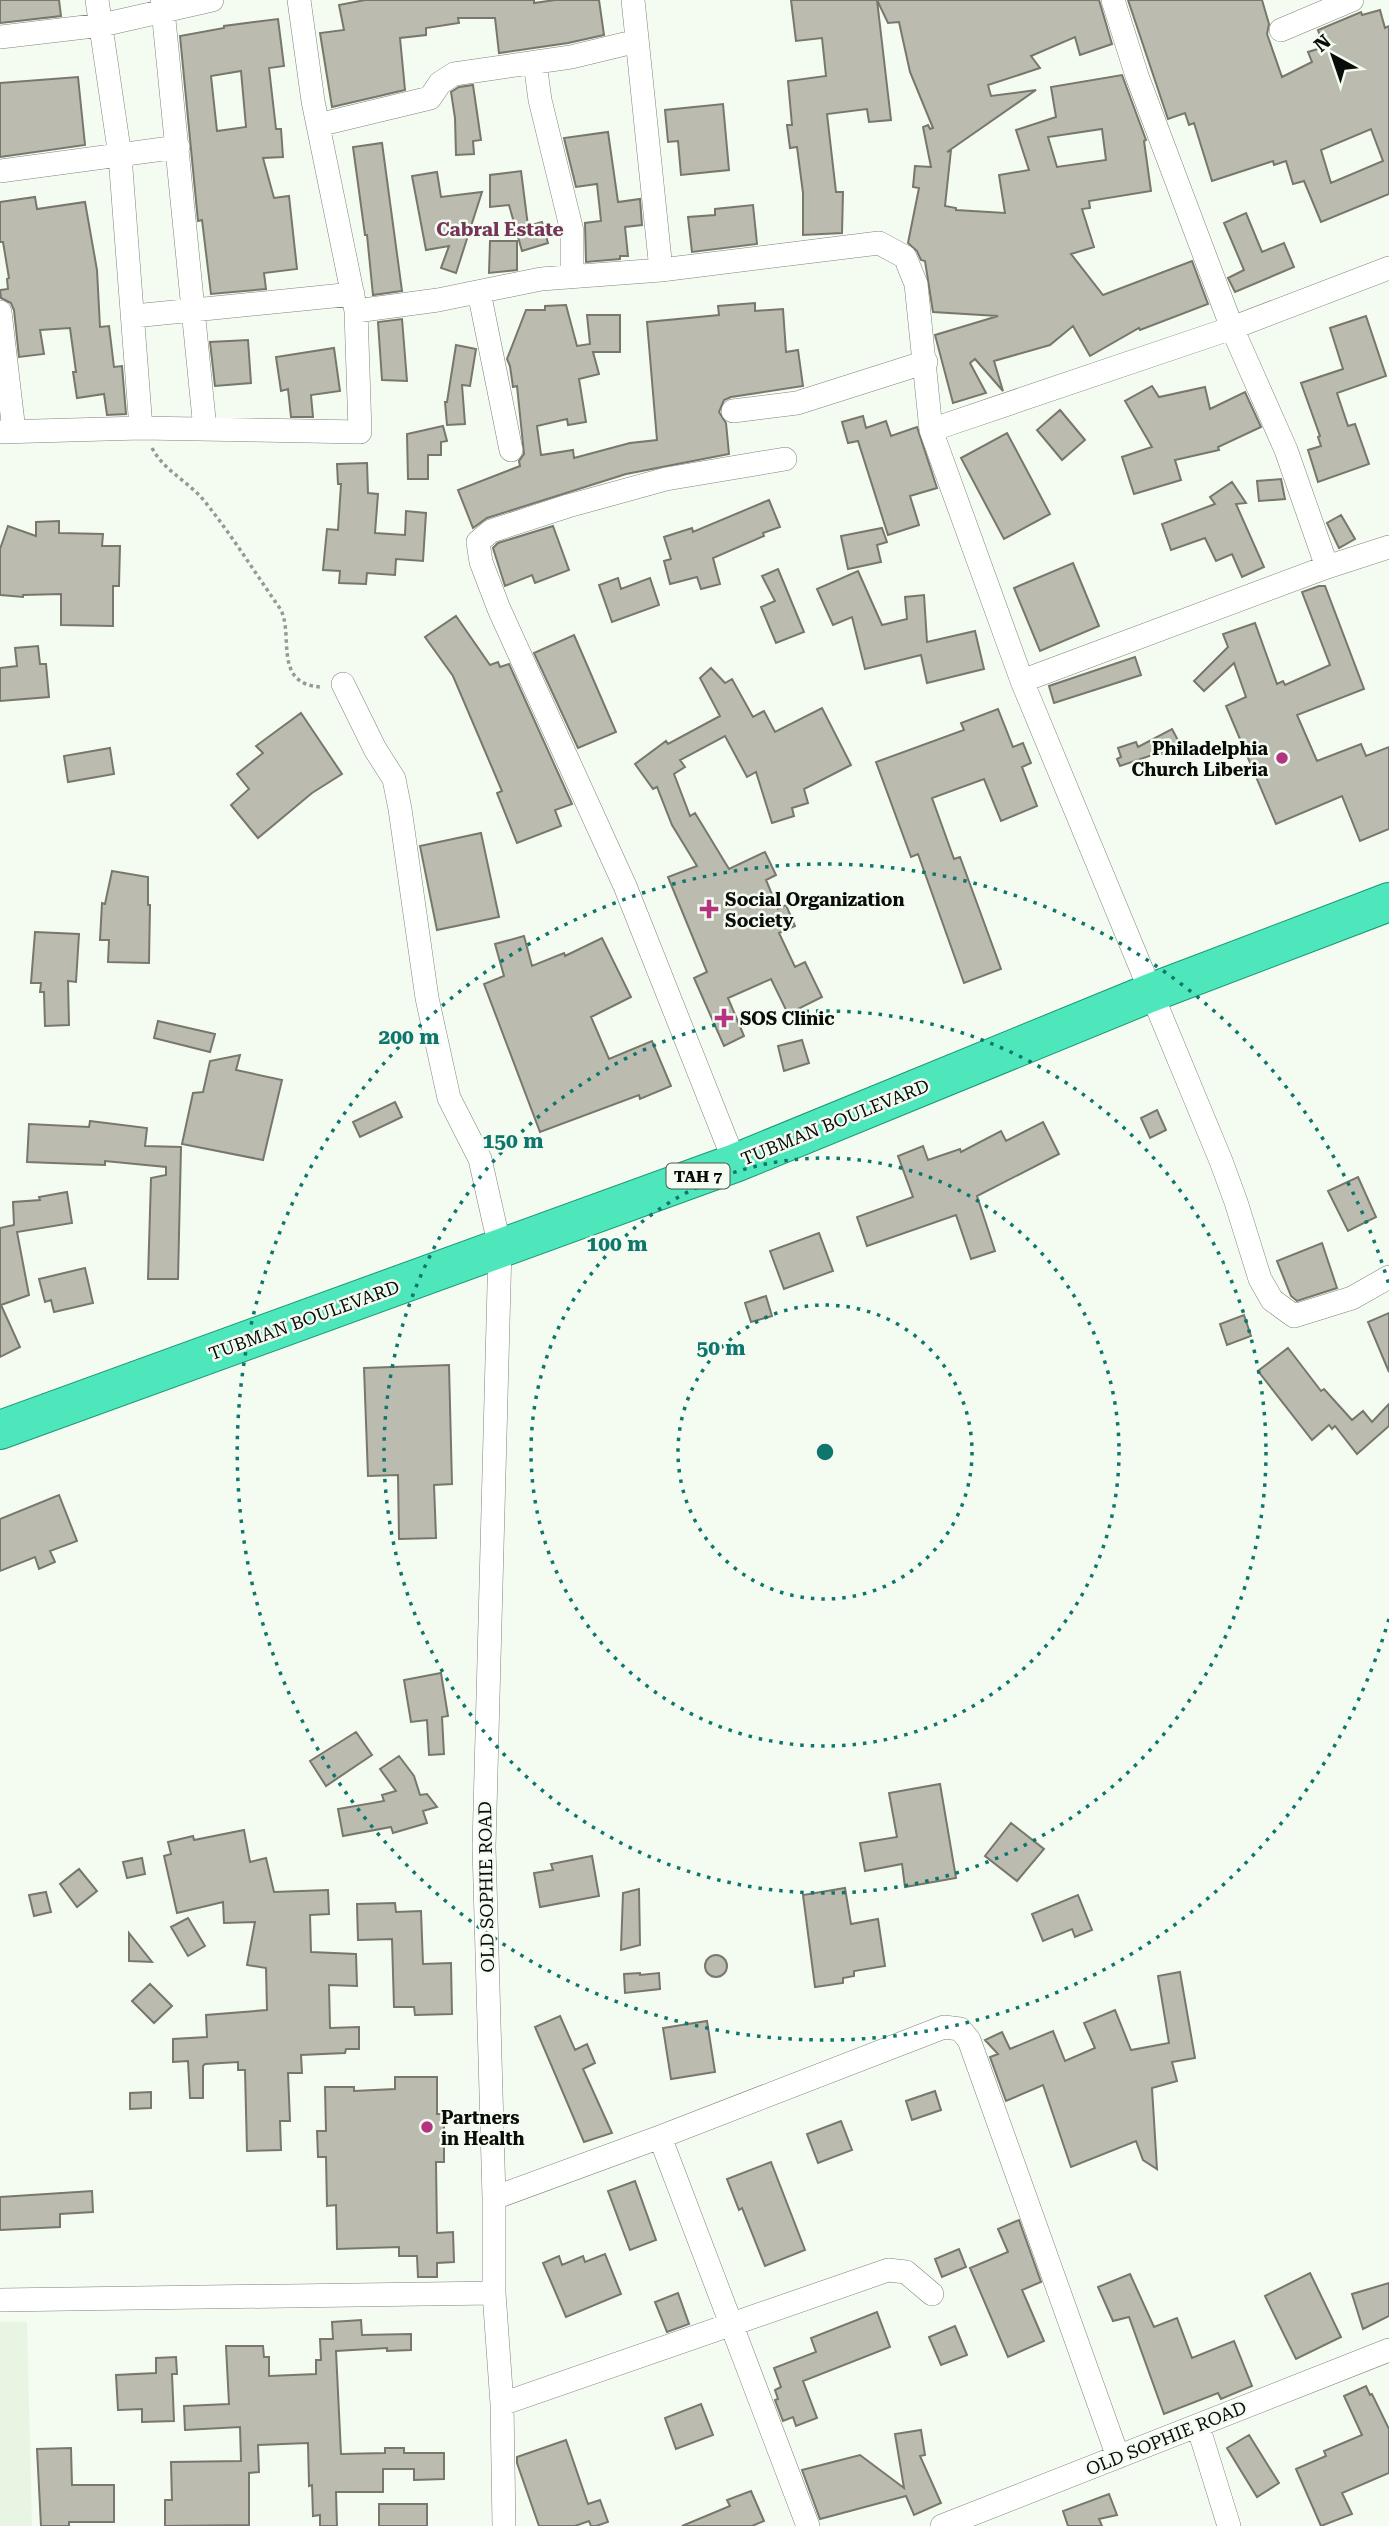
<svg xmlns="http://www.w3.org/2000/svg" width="1389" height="2526" viewBox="0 0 1389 2526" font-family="'Roboto Serif',serif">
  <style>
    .built { fill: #e8f5e3 }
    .building { fill: #bbbcaf; stroke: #77776c; stroke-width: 2; fill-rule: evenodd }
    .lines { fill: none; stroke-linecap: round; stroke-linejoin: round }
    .minor-casing { stroke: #7d847a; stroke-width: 24 }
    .trunk-casing { stroke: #1a9672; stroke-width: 40 }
    .path { stroke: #959a93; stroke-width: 3.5; stroke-dasharray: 3.5 3.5; stroke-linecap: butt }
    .minor { stroke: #fff; stroke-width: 23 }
    .trunk { stroke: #4ee7bc; stroke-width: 38 }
    .ring { fill: none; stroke: #0f766e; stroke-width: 3.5; stroke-dasharray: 3.5 7 }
    .poi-dot { fill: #b43480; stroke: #f4fcf1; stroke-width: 2.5 }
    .labels { text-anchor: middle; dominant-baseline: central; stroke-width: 5; stroke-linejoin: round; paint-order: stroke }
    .shield { fill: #f4fcf1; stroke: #50544f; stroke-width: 2 }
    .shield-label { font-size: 16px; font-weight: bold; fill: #0a0c09 }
    .poi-label { font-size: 18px; font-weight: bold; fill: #0a0c09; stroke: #f4fcf1; text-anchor: start }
    .street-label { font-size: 18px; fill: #0a0c09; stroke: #f4fcf1 }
    .neighbourhood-label { font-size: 19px; font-weight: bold; fill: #743457; stroke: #f4fcf1 }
    .centre { fill: #0f766e; stroke: #f4fcf1; stroke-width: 3.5 }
    .ring-label { font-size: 21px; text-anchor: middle; font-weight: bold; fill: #0f766e; stroke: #f4fcf1; stroke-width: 5; stroke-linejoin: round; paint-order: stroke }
  </style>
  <rect width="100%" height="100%" fill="#f4fcf1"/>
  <path class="built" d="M0,2322H27L32,2526H0Z"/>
  <path class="building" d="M0,0H59L61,16L0,23Z
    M365,0H534V3L555,0H599L604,35L568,43L499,53L495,18H458L459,23L426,28V35L400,38L405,90L332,107L320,33L344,30L339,5Z
    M791,0H877L891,120L869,122L867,109L827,114L836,192H843L842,233L803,235V193L797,147L790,148L787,125H792L788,81L826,76L822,38L796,41Z
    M877,0H1099L1112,44L1080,55L1075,37L1031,56L1040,68L988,85L991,96L1036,90L947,152L951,150L945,206L956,208V210L1005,213L999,175L1029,170L1016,130L1056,117L1051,87L1122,75L1146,140L1144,141L1151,191L1089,201L1090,208L1082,209L1094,247L1071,254L1103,295L1192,261L1208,304L1140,330L1139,328L1090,356L1073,326L1050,345L994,361L1003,391L975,359L970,363L986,393L953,403L935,335L998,316L933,312L925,261L921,260L917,251L908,243L919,188L913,187L915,166L931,167L923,127L928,125L930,129L933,128L910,72L899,22L888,23ZM1102,129L1106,160L1057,167L1048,137Z
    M1128,0H1262L1269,24L1267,34L1282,77L1312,62L1308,52L1324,47L1318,30L1361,12L1362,15L1380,10L1385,28L1389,26V194L1321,222L1304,181L1293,184L1286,161L1274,165L1273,161L1212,181L1194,123L1189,125L1185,113L1168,119ZM1371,129L1383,161L1331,183L1321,150Z
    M278,19L284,66L269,68L276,129H281L283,157L263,158L274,198L289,196L297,269L264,273L266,289L211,294L202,220L198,221L180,36L224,28V26ZM241,71L246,127L217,131L211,76Z
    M78,77L85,145L0,157V83Z
    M473,85L481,140L473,141L474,154L456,155L455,118L451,92L459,87Z
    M723,104L729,170L681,175L678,141L668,142L665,110Z
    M608,132L618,202L640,199L642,225L625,227L628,256H620V259L586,262L585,223L601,221L597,184L576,187L564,138Z
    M382,143L402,291L373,295L367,235H365L353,147Z
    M521,171L528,226L542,222L548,243L522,251L509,205L490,207V175Z
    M437,172L441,197L482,192L456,273L441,268L449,246L426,250L412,176Z
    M35,197L37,209L85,202L97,270L100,327L109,326L114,367L122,366L126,414L107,415L104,394L77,398L73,372H76L70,328L40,330L44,354L19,357L14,310L11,303L1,298L0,290L8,289L7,279L9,278L3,242H0V202Z
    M753,205L757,244L692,252L688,217L715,215V209Z
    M1246,213L1262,252L1284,243L1294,267L1235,292L1228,278L1244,270L1224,223Z
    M490,241H517V270L489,273Z
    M755,303V311L783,309L786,352L798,350L803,386L731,397L724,400L719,412L726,423L729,454L626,474L487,518L473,528L458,490L520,466L519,461L524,454L517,386L513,387L510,366L507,359L526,310H545V306L566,305L577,346L590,344L587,315H620V352H593L599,374L579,379L586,422L568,425L567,419L537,426L541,455L573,450L574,458L630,443L657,440L647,322L719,315L718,306Z
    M1366,316L1386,376L1337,393L1348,426L1355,424L1369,464L1318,482L1308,450L1321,446L1318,437L1320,436L1301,383L1343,369L1330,328Z
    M402,319L407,381L382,380L378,322Z
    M248,340L251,383L215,386L210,342Z
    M456,345L476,349L470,386L462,385L465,424L447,425L445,402H447Z
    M334,348L340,391L311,395L313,417H291L288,389L281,391L276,357Z
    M1152,386L1159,397L1205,387L1210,409L1245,392L1261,427L1218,447L1219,450L1175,460L1181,480L1134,494L1122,457L1152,447L1125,401Z
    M1060,410L1085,440L1062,460L1037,430Z
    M863,416L866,428L886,421L891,436L917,427L937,488L910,496L919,525L888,535L858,441L848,443L842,422Z
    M443,426L447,441L441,442V455H428V479H408L407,434Z
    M1007,433L1050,514L1004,539L961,458Z
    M367,463L368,493L378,494L375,533L405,535L406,511L426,513L423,561L396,559L395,575L367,573L366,584L339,583L340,571L323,570L327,529L338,530L341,484H338L337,464Z
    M1281,479L1285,499L1259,501L1257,481Z
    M1232,482L1246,503L1236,504L1264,567L1242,577L1232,554L1216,561L1205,538L1171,550L1162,524L1215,504L1210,497Z
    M769,500L780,527L763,533L764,536L713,558L720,584L701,589L697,577L670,584L664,561L671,559L664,537L692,528L693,532Z
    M1341,515L1355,539L1339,548L1327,523Z
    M59,521V533L103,534L102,546H120L119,586H113V626L61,625V594L23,595V597L0,595V549L8,526L36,536V522Z
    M553,526L569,570L535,583L532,575L505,586L493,548L498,543Z
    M882,528L887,542L877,545L881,562L848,569L841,536Z
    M1073,563L1099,626L1040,651L1014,588Z
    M778,569L804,632L776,643L761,607L775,601L762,576Z
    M858,571L882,625L907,619L905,597L924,595L927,642L975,631L984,669L927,683L921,655L865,669L852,617L833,625L817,589Z
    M618,578L621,589L650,578L659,605L612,622L599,585Z
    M1319,586H1325L1364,689L1297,715L1317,761L1361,744L1366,756L1389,747V829L1360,841L1342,796L1276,824L1226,706L1246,697L1234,663L1204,691L1194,681L1228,647L1223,634L1255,623L1277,684L1283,681L1285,685L1330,665L1302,592Z
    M456,616L490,665L498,662L500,667L509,664L572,804L555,810L561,826L517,843L497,793L502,791L453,676L425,637Z
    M574,635L616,732L578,748L534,653Z
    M38,646L40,664H46L49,697L0,701V668L17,666L15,648Z
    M1135,657L1141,675L1054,703L1049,686Z
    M711,668L725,683L732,679L753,717L764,711L775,732L822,708L851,765L804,789L808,803L792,808L794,816L772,823L756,772L747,777L725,736L680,760L685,767L674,774L690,816L695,813L729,869L765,852L776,875L766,880L778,909L786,905L795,926L779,933L795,967L805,962L822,997L788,1014L771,979L728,998L744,1036L724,1046L694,978L707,972L668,877L697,866L672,825L657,787L653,789L635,764L666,741L668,744L720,716L700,678Z
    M998,709L1013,747L1023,743L1031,763L1022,767L1037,806L1001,821L984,779L932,798L954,859L960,857L1001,969L964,983L918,854L911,857L876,762L964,730L961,723Z
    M301,713L342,774L312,793L258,838L231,805L249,789L237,774L263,753L256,746Z
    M1172,729L1180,744L1162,754L1161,752L1120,766L1117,759L1121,757L1118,748L1136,742L1138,747Z
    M110,748L114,774L68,782L64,756Z
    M481,833L499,917L437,930L420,846Z
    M112,871L148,877V905H150L149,963L108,962L109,940H100L102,903L105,904Z
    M35,932L79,934L76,982L68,981L69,1025L45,1026L44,992H40L41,983H31Z
    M524,936L532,966L564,953L565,956L602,938L631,997L591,1017L609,1059L652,1041L671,1086L640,1099L639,1095L540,1132L484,984L504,976L495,944Z
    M158,1021L215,1034L210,1052L154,1038Z
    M802,1040L809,1063L784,1071L778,1046Z
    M240,1055L236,1070L282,1080L263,1160L182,1144L193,1093L203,1092L210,1061Z
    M395,1102L402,1117L360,1137L353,1122Z
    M1157,1110L1166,1130L1150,1138L1141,1118Z
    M90,1121L147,1128L145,1146L181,1147L178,1279H148L151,1178L166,1175V1167L105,1161V1165L27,1162L29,1124L89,1127Z
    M1043,1122L1059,1154L977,1196L995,1251L971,1259L956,1215L867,1246L857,1217L913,1197L898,1156L923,1146L928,1160L960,1149L961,1152L1001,1131L1006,1141Z
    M1358,1177L1376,1217L1348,1231L1328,1191Z
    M67,1192L72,1223L17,1232L29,1295L1,1305L20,1347L0,1357V1228L14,1225L13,1202L40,1200L39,1197Z
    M819,1233L833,1271L784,1289L770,1251Z
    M1322,1243L1337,1288L1297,1301L1291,1296L1277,1261Z
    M85,1268L93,1303L54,1312L51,1300L45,1302L39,1279Z
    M766,1296L772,1316L751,1322L745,1303Z
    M1389,1313V1372L1368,1322Z
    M1244,1315L1251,1336L1227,1345L1220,1324Z
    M1288,1348L1321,1391L1324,1389L1352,1420L1363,1411L1372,1422L1389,1404V1426L1357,1454L1335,1426L1332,1429L1329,1425L1312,1440L1258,1371Z
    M449,1365L452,1484L434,1485L436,1538L399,1539L398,1475L368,1476L364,1368Z
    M59,1495L77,1541L50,1551L55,1562L39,1569L35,1557L0,1571V1519Z
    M441,1673L448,1716L442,1717L444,1754L429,1755L427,1720L411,1722L404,1680Z
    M356,1732L372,1755L326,1786L310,1761Z
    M399,1756L414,1776L420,1795L427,1794L437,1807L423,1811L427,1823L393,1833L391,1827L343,1836L338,1809L384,1801L382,1795L396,1791L380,1769Z
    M940,1784L956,1878L905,1887L902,1864L865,1871L860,1843L897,1837L889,1793Z
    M1011,1823L1044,1849L1017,1881L985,1856Z
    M244,1830L250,1862L266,1858L274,1892L328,1890L329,1914L310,1915L311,1952L356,1954L357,1986L329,1985L330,2028L359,2027V2049H346L345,2053L301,2055L302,2073H288L290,2121H280L281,2150L247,2151L245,2070H238V2062L205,2064L203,2066V2098H190L188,2061L173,2062V2039L207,2037L206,2015L267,2010L266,1968L247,1965L255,1922L224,1923L223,1902L177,1913L164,1856L171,1854L168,1842L193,1836L194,1840Z
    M592,1856L599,1896L540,1907L534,1873L553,1870L551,1864Z
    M142,1858L145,1874L127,1878L123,1862Z
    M79,1869L97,1891L77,1907L60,1884Z
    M845,1888L851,1924L878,1919L885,1966L854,1971V1976L843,1978V1983L815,1987L803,1895Z
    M639,1889L640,1945L621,1950L623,1893Z
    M46,1892L51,1912L34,1916L29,1895Z
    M1078,1895L1092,1930L1075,1937L1072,1929L1043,1941L1032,1914Z
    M395,1903L396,1912L421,1911L423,1964L451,1963L452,2014L415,2015L414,2007H394L392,1939L358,1940L357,1904Z
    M188,1918L205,1946L188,1956L171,1927Z
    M129,1933L152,1962L129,1961Z
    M705 1966a11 11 0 1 1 22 0a11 11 0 1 1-22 0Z
    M1180,1972L1195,2058L1172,2062L1177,2081L1152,2088L1157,2169L1143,2160L1136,2141L1071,2167L1043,2085L1006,2101L990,2057L998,2054L985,2040L1002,2032L1010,2049L1053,2031L1065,2061L1095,2048L1084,2023L1115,2010L1131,2050L1169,2043L1158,1976Z
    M640,1973V1975L659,1973L660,1989L625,1993L624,1974Z
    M150,1984L172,2006L154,2023L132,2001Z
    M560,2016L575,2050L587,2044L595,2063L583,2069L612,2133L584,2142L535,2027Z
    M707,2021L715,2072L671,2079L663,2028Z
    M395,2077H437V2114H444V2162H436L437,2233L453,2232L454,2262L437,2263V2277H418L417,2256H399V2247L337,2249L336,2205L327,2206L326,2157H318L317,2131H326L325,2087H354V2091L395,2089Z
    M935,2091L941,2110L912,2120L906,2101Z
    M151,2092V2108L130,2109V2093Z
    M841,2121L852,2150L818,2163L807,2134Z
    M771,2162L805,2250L765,2266L742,2208L739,2210L727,2179Z
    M635,2181L656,2240L630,2250L608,2191Z
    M92,2191L93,2212L60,2214V2227L0,2230V2197Z
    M1019,2220L1041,2282L1022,2290L1044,2341L1008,2357L970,2268L1008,2252L998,2229Z
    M959,2249L966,2267L942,2277L935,2259Z
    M605,2254L621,2294L566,2317L543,2263L559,2256L562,2265L583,2256L585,2262Z
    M1310,2273L1341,2337L1296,2359L1265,2296Z
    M1130,2274L1154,2327L1177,2318L1192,2358L1234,2341L1252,2386L1221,2399L1218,2393L1164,2414L1129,2317L1113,2321L1098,2287Z
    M1389,2283V2316L1363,2329L1352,2294Z
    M678,2293L689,2324L667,2332L655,2302Z
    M877,2312L890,2347L803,2381L817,2418L796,2426L793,2417L783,2421L775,2400L778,2399L775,2390L781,2387L774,2368L816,2352L811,2338Z
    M361,2320L362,2335L411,2334V2350L387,2351V2348L336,2351L341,2454L385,2453V2448H404V2453H444V2479L414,2480V2469H383V2492H336L337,2526H320V2515L313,2516L312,2485L309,2486L308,2443L258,2445L259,2472L249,2473V2525L165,2526V2500H172L171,2462L241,2461L240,2427L185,2430L184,2406L229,2404L226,2346H263L264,2357H269V2376L316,2374V2360H321L320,2339H333L332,2322Z
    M955,2326L967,2355L941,2365L929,2337Z
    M176,2357L177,2374H172L174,2421L142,2422V2409L118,2410L116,2375L156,2373V2358Z
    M1366,2386L1370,2395L1372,2394L1389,2429V2473L1342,2493L1352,2514L1321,2526L1296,2469L1326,2456L1324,2451L1362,2435L1344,2396Z
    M701,2404L713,2435L676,2449L665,2418Z
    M921,2430L925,2455L920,2456L941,2503L914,2515L906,2496L820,2519L802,2470L860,2455L904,2488L895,2434Z
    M1249,2435L1279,2483L1257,2497L1227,2448Z
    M566,2440L588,2504L600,2500L608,2522L596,2526H591L589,2521L575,2526H539L517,2463V2457Z
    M71,2448L72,2485H114V2522H69V2526H41L37,2449Z
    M751,2491L764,2521L752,2526H682L730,2506L727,2500Z
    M1109,2494L1117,2515L1099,2519L1102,2526H1068L1063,2511Z
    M379,2504H427V2526H379Z"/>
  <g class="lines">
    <defs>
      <path id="minor" d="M97,0L120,156L141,428
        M162,0L205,429
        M633,0L661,270L879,243L905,257L916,284L931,430L1022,681L1221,1161L1236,1202L1260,1279L1272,1300L1294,1316L1352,1298L1389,1277
        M1113,0L1137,76L1232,328L1286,450L1327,567
        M1281,30L1352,0
        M0,37L102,25L212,0
        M535,63L540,100L572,231V275
        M318,125L430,98L440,83L454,74L571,57L637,41
        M0,171L178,147
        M479,292L511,450
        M356,311L438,300L541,279L661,270
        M0,312L14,431
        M134,316L353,294
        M733,411L797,403L926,362
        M931,430L1232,328L1389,268
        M0,432L141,428L360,432L356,311L313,101L299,0
        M1022,681L1327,567L1389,547
        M343,684L375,749L394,779L400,809L427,998L449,1098L480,1159L500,1248L484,1847L494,2198V2293L502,2404L504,2526
        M735,1163L625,886L499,609L481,562L478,542L491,531L568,506L666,479L785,459
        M660,2137L808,2526
        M494,2198L660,2137L944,2027L960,2029L969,2040L1118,2457
        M0,2300L494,2293
        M502,2404L888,2270L906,2272L932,2294
        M1198,2426L1229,2526
        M942,2526L1389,2350"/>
      <path id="trunk" d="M0,1430L735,1163L1150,993L1389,902"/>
    </defs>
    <use href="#minor" class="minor-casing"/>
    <use href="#trunk" class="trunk-casing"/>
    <path class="path" d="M152,448C163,469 185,480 201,497C230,532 253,570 279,607C296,631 270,685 322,687"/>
    <use href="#minor" class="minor"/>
    <use href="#trunk" class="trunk"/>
  </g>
  <g class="ring">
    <circle cx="825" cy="1452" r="147"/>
    <circle cx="825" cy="1452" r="294"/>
    <circle cx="825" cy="1452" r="441"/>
    <path d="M1389 1619A588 588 0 1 1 1389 1285"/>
  </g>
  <g class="poi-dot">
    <circle cx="1282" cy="758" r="7"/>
    <path d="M705.5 898.5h7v7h7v7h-7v7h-7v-7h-7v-7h7z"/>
    <path d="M720.5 1007.5h7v7h7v7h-7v7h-7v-7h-7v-7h7z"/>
    <circle cx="427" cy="2127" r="7"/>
  </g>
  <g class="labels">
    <rect class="shield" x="666.5" y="1163.5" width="63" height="25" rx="5"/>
    <g class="shield-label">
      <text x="698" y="1176">TAH 7</text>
    </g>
    <g class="poi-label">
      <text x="1268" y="748" text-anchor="end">Philadelphia<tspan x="1268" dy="21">Church Liberia</tspan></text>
      <text x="725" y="899">Social Organization<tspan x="725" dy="21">Society</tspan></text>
      <text x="740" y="1018">SOS Clinic</text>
      <text x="441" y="2117">Partners<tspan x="441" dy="21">in Health</tspan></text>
    </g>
    <g class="street-label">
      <text transform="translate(835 1122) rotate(-22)">TUBMAN BOULEVARD</text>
      <text transform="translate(304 1320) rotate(-20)">TUBMAN BOULEVARD</text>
      <text transform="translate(486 1887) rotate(-91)">OLD SOPHIE ROAD</text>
      <text transform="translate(1166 2438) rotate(-22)">OLD SOPHIE ROAD</text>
    </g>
    <g class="neighbourhood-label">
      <text x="500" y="229">Cabral Estate</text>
    </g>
  </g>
  <circle cx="825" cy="1452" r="10" class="centre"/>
  <g class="ring-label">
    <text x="409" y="1044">200 m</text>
    <text x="513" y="1148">150 m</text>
    <text x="617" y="1251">100 m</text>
    <text x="721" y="1355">50 m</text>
  </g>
  <g transform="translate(1333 56) rotate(320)" stroke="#f4fcf1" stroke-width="5" paint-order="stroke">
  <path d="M0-5L12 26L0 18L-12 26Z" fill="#0a0c09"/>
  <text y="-10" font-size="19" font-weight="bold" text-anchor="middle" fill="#0a0c09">N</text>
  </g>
</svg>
